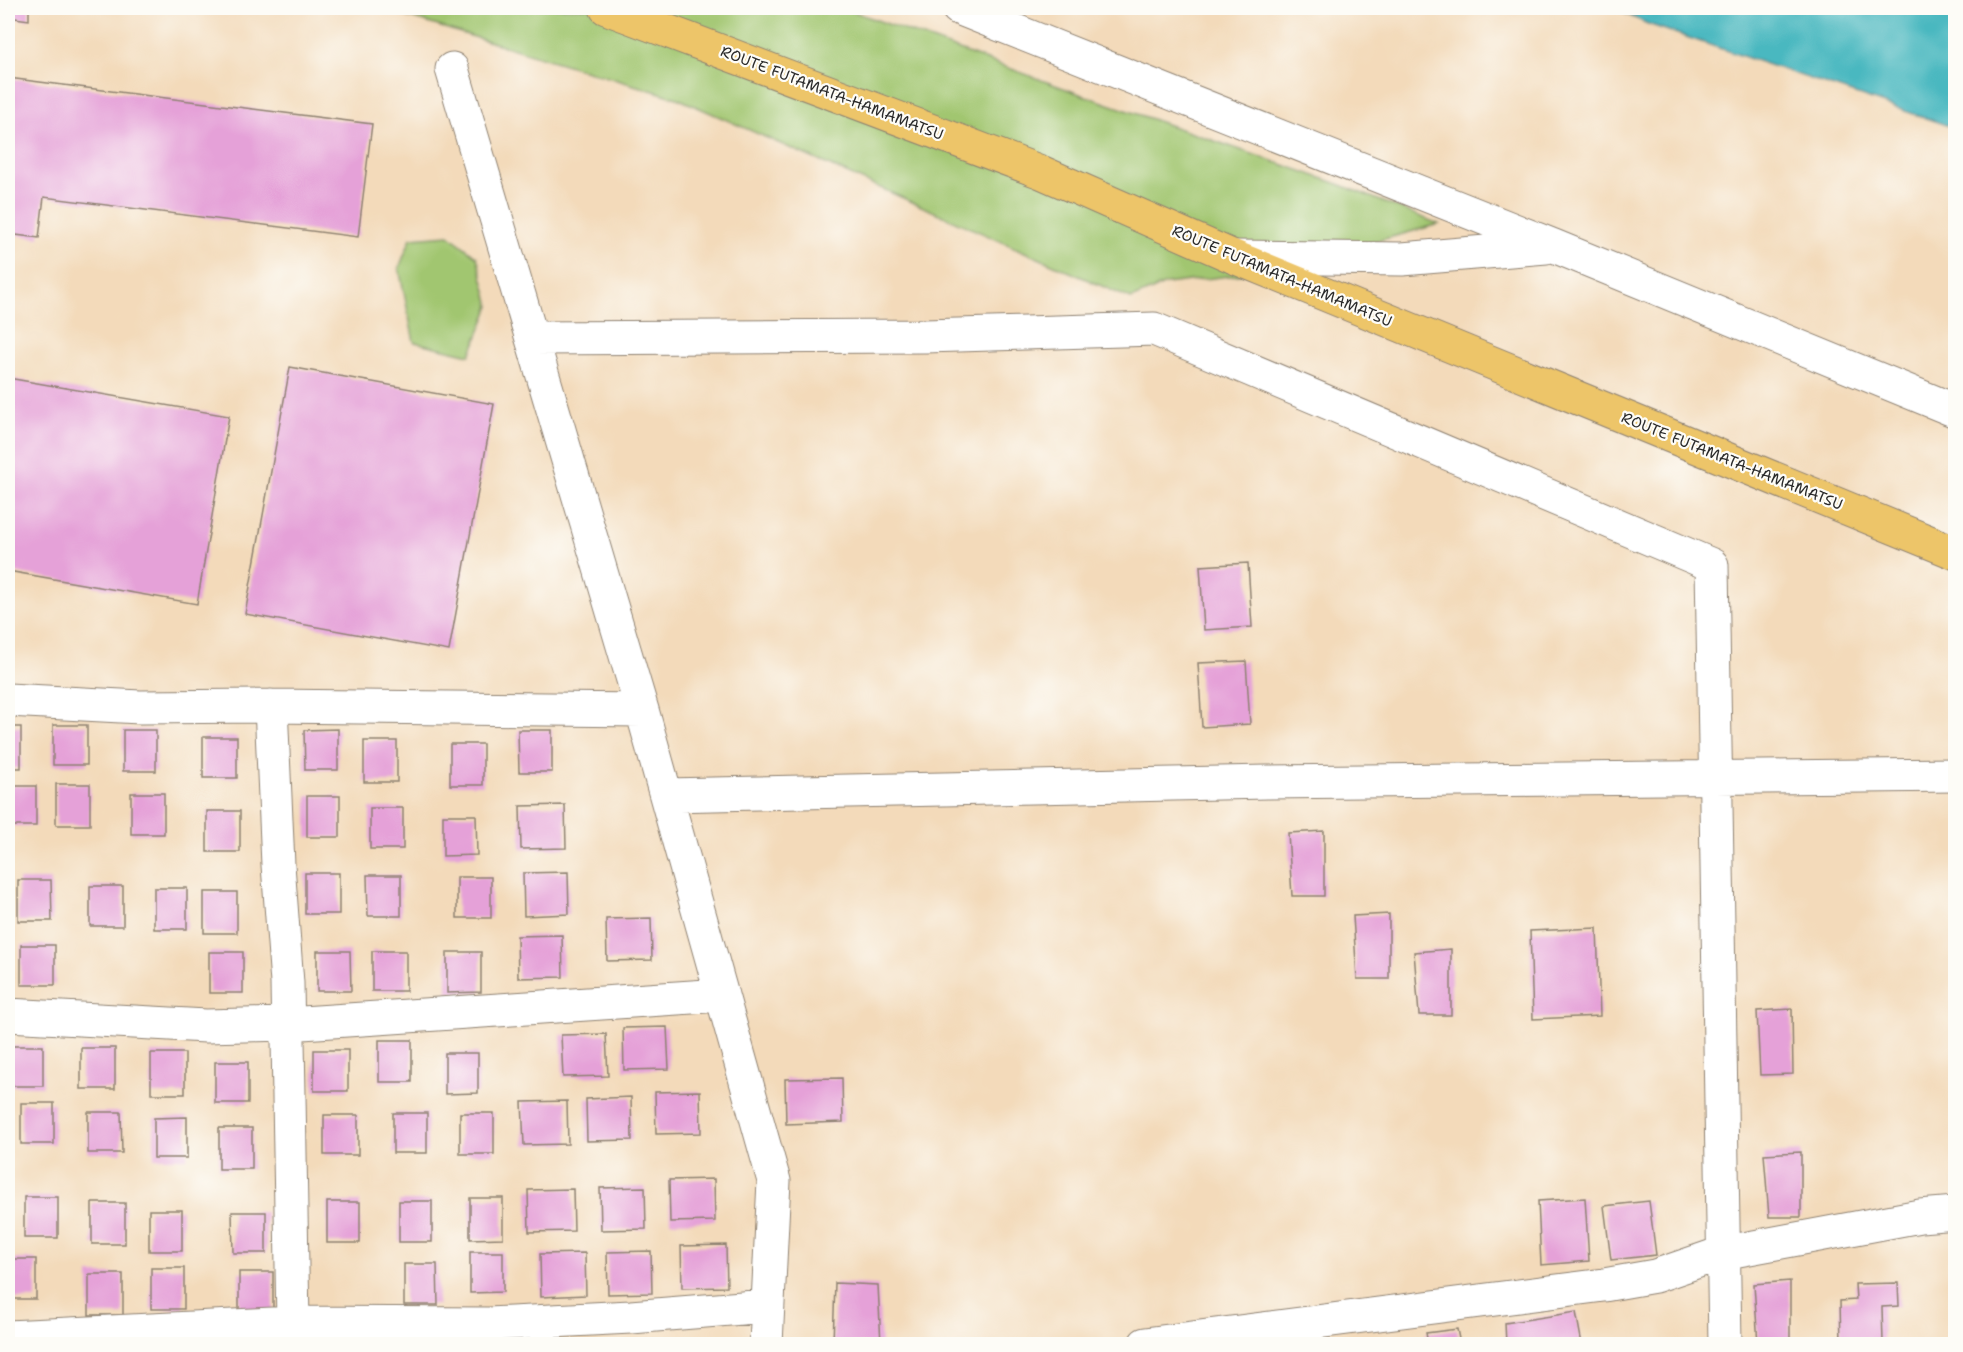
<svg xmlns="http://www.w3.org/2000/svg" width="1963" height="1352" viewBox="0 0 1963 1352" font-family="'Shantell Sans',sans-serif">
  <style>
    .green { fill: #a1c670; stroke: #66784e; stroke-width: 1.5 }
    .water { fill: #49b8c0; stroke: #3a7276; stroke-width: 1.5 }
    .building { fill: #e5a1d8 }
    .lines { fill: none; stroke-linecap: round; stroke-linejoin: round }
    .minor-casing { stroke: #8f8272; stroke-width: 35 }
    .major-casing { stroke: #8f8272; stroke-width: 35 }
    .minor { stroke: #fff; stroke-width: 33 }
    .major { stroke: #edc569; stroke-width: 33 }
    .labels { text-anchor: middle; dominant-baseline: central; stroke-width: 4.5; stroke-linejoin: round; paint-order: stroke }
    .street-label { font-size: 15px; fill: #2b2b2b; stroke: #fdfcf7 }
  </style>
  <rect width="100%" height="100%" fill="#fdfcf7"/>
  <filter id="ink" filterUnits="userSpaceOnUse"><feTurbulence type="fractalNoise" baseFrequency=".0167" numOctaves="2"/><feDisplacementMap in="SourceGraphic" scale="12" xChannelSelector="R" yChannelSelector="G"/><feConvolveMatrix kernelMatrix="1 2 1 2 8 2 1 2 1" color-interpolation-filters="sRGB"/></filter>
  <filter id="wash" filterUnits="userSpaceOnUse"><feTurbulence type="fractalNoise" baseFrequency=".008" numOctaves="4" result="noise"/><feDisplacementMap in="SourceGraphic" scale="24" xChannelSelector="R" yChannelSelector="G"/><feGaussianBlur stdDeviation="1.35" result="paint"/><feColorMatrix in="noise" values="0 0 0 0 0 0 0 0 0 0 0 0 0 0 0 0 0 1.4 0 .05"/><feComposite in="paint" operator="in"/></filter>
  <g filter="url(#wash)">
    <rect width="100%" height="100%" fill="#f3daba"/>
    <path class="green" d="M378,8H844L1080,94L1341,185L1439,224L1268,271L1166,284L1131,299L677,98Z
      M449,235L477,257L490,306L470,355L414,342L399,268L411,238Z"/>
    <path class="water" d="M1613,8H1955V128L1648,24Z"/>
    <g id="blocks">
      <path class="building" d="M8,8H29V20L8,17Z
        M8,78L372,124L358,237L44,197L39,238L8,234Z
        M290,367L494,404L449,651L245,614Z
        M8,378L229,416L197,604L8,571Z
        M1248,563L1252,627L1204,630L1200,566Z
        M1246,661L1250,724L1202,727L1198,663Z
        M53,725H87V765H53Z
        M8,727H21V768H8Z
        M338,729V770H305L304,730Z
        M123,730H156V771H123Z
        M518,730H552V772H519Z
        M203,737H237V778H203Z
        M364,741H397V782H364Z
        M450,744H483V785H450Z
        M56,784H90V825H56Z
        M8,786H36V826H8Z
        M131,793H164V834H131Z
        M307,796H340V837H307Z
        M565,805L566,848L521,849L520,806Z
        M370,808H403V849H370Z
        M207,811H240V852H207Z
        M443,815H476L477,855L443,856Z
        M1324,831V896H1292L1288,833Z
        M568,872L569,914L524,916L523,873Z
        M305,873H339V914H305Z
        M367,875H401V916H368Z
        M457,877H491V918H457Z
        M18,880H51L52,921H18Z
        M90,886H123V926H90Z
        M154,888H187V929H154Z
        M204,892H237V933H204Z
        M1389,914V979H1357L1353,916Z
        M651,918L652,960L607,961L606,919Z
        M1597,928L1600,1016L1533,1019L1530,931Z
        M562,935L563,977L518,978L517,936Z
        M21,945H55V985H21Z
        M1451,949V1015H1419L1414,952Z
        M317,951H350L351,991H317Z
        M372,951H406V991H372Z
        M209,952H243V993H209Z
        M447,952H481V992L447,993Z
        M1792,1009L1793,1074L1760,1075L1757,1011Z
        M667,1027L669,1069L624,1070L623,1028Z
        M606,1034L608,1076L563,1077L561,1035Z
        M379,1040H412V1082H379Z
        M10,1046H43V1086H10Z
        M81,1048H115V1089H81Z
        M314,1050H348V1091H314Z
        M151,1053H185V1094H151Z
        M445,1053H478V1093L445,1094Z
        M215,1062H248V1103H215Z
        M842,1078L843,1122L786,1124L785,1079Z
        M700,1091L701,1133L656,1134L655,1092Z
        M631,1097L632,1140L587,1141L586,1099Z
        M567,1101L568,1144L524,1145L522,1102Z
        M21,1103H54V1144H21Z
        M88,1112H121L122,1153H88Z
        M393,1113H427V1153H393Z
        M460,1113H494V1154H460Z
        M324,1115H358V1155H324Z
        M187,1117V1158H154V1118Z
        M219,1128H252V1169H219Z
        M1801,1152V1217H1769L1764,1154Z
        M714,1179L715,1221L670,1222L669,1180Z
        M645,1187L646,1229L601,1230L600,1188Z
        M573,1189L574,1231L529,1232L528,1190Z
        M24,1197H58V1238H24Z
        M470,1198H503V1238L470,1239Z
        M1585,1198L1589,1261L1541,1265L1538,1201Z
        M399,1201H432V1242H399Z
        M1649,1201L1656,1255L1611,1260L1604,1206Z
        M327,1202H360V1243H327Z
        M92,1203H125V1244H92Z
        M149,1210H182V1251H149Z
        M232,1212H266V1253H233Z
        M726,1245L727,1287L682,1288L681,1246Z
        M651,1251L652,1293L608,1294L607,1252Z
        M470,1252H503V1292L470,1293Z
        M585,1253L586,1295L541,1297L540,1254Z
        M8,1259H36V1299H8Z
        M404,1264H437L438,1305H404Z
        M151,1268H184V1309H151Z
        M239,1272H273V1313H239Z
        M89,1274H123V1315H89Z
        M1790,1281V1344H1758L1754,1284Z
        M835,1283L878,1285L881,1344L833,1343Z
        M1898,1283L1899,1306L1882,1307L1883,1343L1841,1344L1840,1301L1856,1300L1855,1284Z
        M1576,1312L1582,1344H1506L1505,1323Z
        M1457,1329L1460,1344H1428L1426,1333Z"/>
    </g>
  </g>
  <g filter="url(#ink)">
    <use href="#blocks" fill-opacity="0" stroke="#8f8272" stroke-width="1.5"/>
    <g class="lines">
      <defs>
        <path id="minor" d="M958,8L1554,246L1956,411
          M452,69L642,710L774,1181L766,1344
          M1235,257L1402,259L1546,247
          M532,338L925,336L1154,329L1712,565L1725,1344
          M8,700L140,707L271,706L642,710
          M271,706L278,865L287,983L293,1323
          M667,795L1267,782L1956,775
          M8,1015L206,1026L287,1024L722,995
          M8,1337L293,1323L489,1324L631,1317L767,1306
          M1145,1344L1604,1285L1655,1276L1722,1253L1920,1216L1956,1213"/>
        <path id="major" d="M606,8L1041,172L1234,257L1956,553"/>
      </defs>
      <use href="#minor" class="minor-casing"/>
      <use href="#major" class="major-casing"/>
      <use href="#minor" class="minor"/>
      <use href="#major" class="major"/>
    </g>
  </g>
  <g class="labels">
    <g class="street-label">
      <text transform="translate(832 93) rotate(21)">ROUTE FUTAMATA-HAMAMATSU</text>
      <text transform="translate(1282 276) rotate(23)">ROUTE FUTAMATA-HAMAMATSU</text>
      <text transform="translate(1732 461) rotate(22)">ROUTE FUTAMATA-HAMAMATSU</text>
    </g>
  </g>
  <rect width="1963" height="1352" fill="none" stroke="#fdfcf7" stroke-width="30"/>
</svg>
